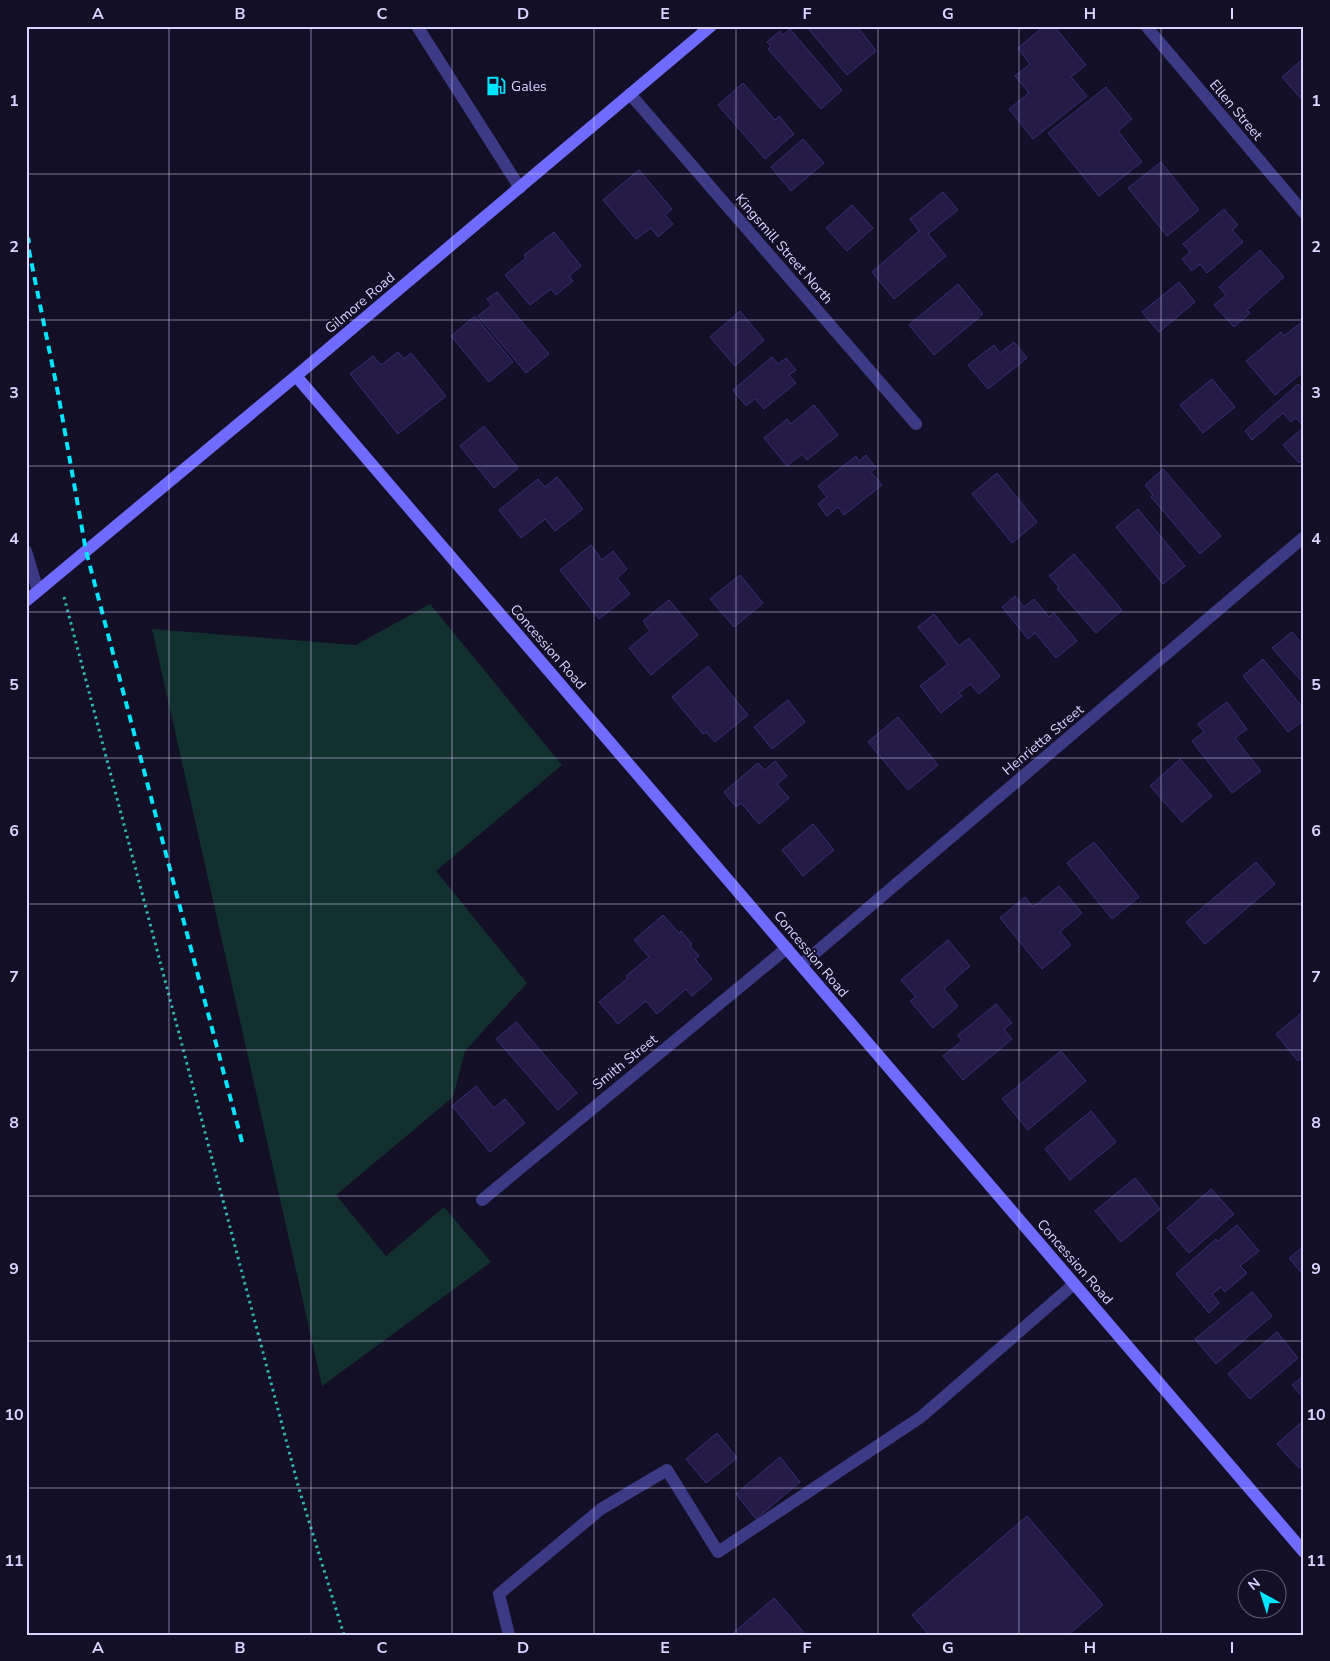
<svg xmlns="http://www.w3.org/2000/svg" width="1330" height="1661" viewBox="0 0 1330 1661" font-family="'Nunito Sans',sans-serif">
  <style>
    .green { fill: #12302f }
    .building { fill: #241b47; stroke: #3b2d73 }
    .lines { fill: none; stroke-linecap: round; stroke-linejoin: round }
    .path { stroke: #2fb8b0; stroke-width: 3; stroke-dasharray: 2.5 4; stroke-linecap: butt }
    .lane { stroke: #3d3a85; stroke-width: 12 }
    .street { stroke: #3d3a85; stroke-width: 12 }
    .secondary { stroke: #6f6bff; stroke-width: 12 }
    .rail { stroke: #00e5ff; stroke-width: 4; stroke-dasharray: 8 6; stroke-linecap: butt }
    .grid { fill: none; stroke: #d9d4ff; stroke-width: 1; stroke-opacity: 0.55 }
    .labels { text-anchor: middle; dominant-baseline: central; stroke-width: 4; stroke-linejoin: round; paint-order: stroke }
    .poi-label { font-size: 14px; fill: #d9d4ff; stroke: #130f26; text-anchor: start }
    .street-label { font-size: 14px; fill: #d9d4ff; stroke: #130f26 }
    .neatline { fill: none; stroke: #d9d4ff; stroke-width: 2 }
    .grid-label { font-size: 16px; text-anchor: middle; font-weight: bold; fill: #d9d4ff }
  </style>
  <rect width="100%" height="100%" fill="#130f26"/>
  <path class="green" d="M430,604L562,765L436,871L527,983L465,1051L453,1097L336,1195L386,1256L444,1207L491,1262L322,1386L152,629L356,645Z"/>
  <path class="building" d="M806,26H857L876,51L847,75Z
    M1044,26H1054L1086,65L1071,77L1087,96L1033,139L1009,109L1029,93L1015,76L1030,64L1018,48Z
    M790,29L842,90L821,109L768,49L771,46L767,42L780,31L783,35Z
    M1304,58V102L1282,77Z
    M743,83L775,120L779,116L794,134L765,159L718,105Z
    M1106,87L1132,119L1118,131L1142,162L1099,196L1048,133Z
    M803,139L824,163L791,191L771,167Z
    M1161,162L1199,210L1167,236L1128,188Z
    M639,170L672,209L665,215L673,224L658,237L651,228L636,239L603,200Z
    M943,192L958,210L928,234L946,256L894,299L872,272L919,231L910,219Z
    M852,205L873,228L847,251L826,228Z
    M1224,209L1238,225L1232,230L1243,242L1207,273L1200,264L1192,271L1182,259L1190,252L1183,244Z
    M554,232L581,266L569,276L573,281L556,295L551,289L530,305L505,275L526,258L524,255Z
    M1260,250L1284,277L1247,310L1250,313L1234,327L1214,305L1226,295L1219,287Z
    M1179,282L1195,302L1159,332L1142,312Z
    M958,284L983,314L934,355L909,325Z
    M497,292L549,354L526,373L478,316L492,305L487,299Z
    M740,311L764,340L735,366L710,337Z
    M475,316L513,362L489,382L451,336Z
    M1304,320V371L1275,395L1246,361L1281,332L1284,336Z
    M1014,342L1027,358L988,389L968,365L994,345L1000,353Z
    M398,352L404,359L411,353L446,396L398,434L350,374L373,356L381,365Z
    M772,357L778,364L786,358L796,370L789,375L796,383L764,409L755,399L746,406L733,390Z
    M1212,379L1235,407L1203,433L1180,405Z
    M1298,384L1304,390V458L1299,463L1283,445L1304,427L1296,418L1291,422L1283,413L1252,440L1245,431Z
    M814,405L838,435L807,460L802,454L787,466L764,438L787,419L791,424Z
    M484,426L518,468L494,488L460,446Z
    M866,455L876,468L871,472L882,485L844,515L838,507L827,516L818,504L827,497L818,486L856,456L859,461Z
    M1163,469L1221,536L1200,554L1151,497L1153,495L1145,485Z
    M997,473L1037,522L1012,543L972,494Z
    M557,477L583,509L555,531L545,519L521,538L499,510L538,479L545,487Z
    M1138,509L1185,566L1163,584L1116,527Z
    M591,545L602,560L613,551L627,569L617,578L630,594L599,619L560,570Z
    M1074,554L1122,610L1096,633L1057,589L1059,587L1049,576Z
    M740,575L763,603L734,627L710,599Z
    M1015,596L1024,607L1034,599L1049,617L1054,613L1077,641L1056,658L1035,633L1028,639L1002,607Z
    M669,600L698,635L651,675L629,648L650,631L643,621Z
    M934,614L959,646L969,638L1000,676L979,694L970,684L959,693L962,696L941,713L920,686L948,664L918,627Z
    M1292,632L1304,646V684L1272,648Z
    M1263,659L1304,709V720L1288,732L1243,676Z
    M708,666L748,715L715,742L706,732L703,734L672,697Z
    M788,700L805,722L772,749L754,727Z
    M1227,702L1247,729L1235,738L1261,771L1232,793L1192,741L1204,732L1198,724Z
    M898,717L938,765L908,790L868,742Z
    M1180,759L1212,796L1182,822L1150,786Z
    M775,761L787,776L777,784L789,798L759,824L741,803L736,807L724,792L758,763L765,770Z
    M813,824L834,850L803,876L782,850Z
    M1094,842L1139,897L1112,919L1067,863Z
    M1256,862L1275,884L1205,944L1186,922Z
    M1059,886L1082,913L1060,932L1071,945L1042,969L1000,918L1025,897L1033,907Z
    M663,915L679,933L681,931L692,944L690,946L699,956L695,959L712,979L692,996L686,989L657,1014L646,1001L618,1024L599,1002L628,978L626,976L649,957L634,940Z
    M948,940L970,966L944,989L958,1006L933,1028L910,1001L916,997L901,980Z
    M996,1004L1012,1023L1004,1029L1012,1039L963,1080L943,1056L962,1041L958,1035Z
    M1304,1011V1057L1298,1061L1276,1034Z
    M516,1022L577,1093L558,1110L496,1039Z
    M1061,1051L1086,1081L1028,1130L1002,1099Z
    M476,1086L494,1108L505,1099L525,1123L490,1152L452,1106Z
    M1091,1111L1116,1142L1070,1180L1045,1149Z
    M1135,1178L1160,1209L1121,1242L1095,1211Z
    M1211,1189L1234,1214L1189,1253L1167,1228Z
    M1237,1225L1259,1251L1240,1266L1247,1273L1225,1292L1221,1287L1212,1294L1219,1303L1209,1313L1176,1274L1216,1239L1218,1241Z
    M1304,1246V1276L1289,1258Z
    M1252,1292L1272,1316L1216,1364L1195,1339Z
    M1277,1332L1298,1358L1250,1399L1228,1374Z
    M1304,1375V1399L1292,1385Z
    M1304,1420V1463L1299,1468L1277,1444Z
    M717,1433L737,1458L706,1483L686,1459Z
    M780,1457L800,1482L756,1519L736,1494Z
    M1027,1516L1103,1605L1068,1635H929L912,1615Z
    M774,1598L806,1635H731Z"/>
  <g class="lines">
    <path class="path" d="M64,597L299,1489L344,1635"/>
    <path class="lane" d="M417,26L520,188
      M26,551L38,591
      M509,1635L499,1594L601,1509L667,1470L718,1552L921,1417L1074,1284"/>
    <path class="street" d="M1146,26L1304,213
      M630,94L916,424
      M801,965L1304,537
      M482,1200L787,948"/>
    <path class="secondary" d="M296,376L1304,1552
      M26,601L296,376L711,26"/>
    <path class="rail" d="M26,224L29,243
      M26,236L58,393L86,551L242,1142"/>
  </g>
  <path class="grid" d="M169,26V1635M311,26V1635M452,26V1635M594,26V1635M736,26V1635M878,26V1635M1019,26V1635M1161,26V1635M26,174H1304M26,320H1304M26,466H1304M26,612H1304M26,758H1304M26,904H1304M26,1050H1304M26,1196H1304M26,1341H1304M26,1488H1304"/>
  <defs>
    <symbol id="fuel-bare" viewBox="-9 -9 18 18"><path d="M-5.5-6h7V0h2V4h1.3V-2.5L3-4.5l.8-.8L6-3V5H2.5V1h-1V6h-7ZM-4.2-4.7v3.2H.2V-4.7Z" fill="#00e5ff" stroke="#130f26" stroke-width="2.5" paint-order="stroke"/></symbol>
  </defs>
  <g fill-rule="evenodd">
    <use href="#fuel-bare" x="482" y="72" width="28" height="28"/>
  </g>
  <g class="labels">
    <g class="poi-label">
      <text x="511" y="86">Gales</text>
    </g>
    <g class="street-label">
      <text transform="translate(1236 110) rotate(50)">Ellen Street</text>
      <text transform="translate(784 249) rotate(49)">Kingsmill Street North</text>
      <text transform="translate(360 303) rotate(-40)">Gilmore Road</text>
      <text transform="translate(548 647) rotate(49)">Concession Road</text>
      <text transform="translate(1043 740) rotate(-40)">Henrietta Street</text>
      <text transform="translate(811 954) rotate(50)">Concession Road</text>
      <text transform="translate(625 1062) rotate(-39)">Smith Street</text>
      <text transform="translate(1075 1262) rotate(49)">Concession Road</text>
    </g>
  </g>
  <rect width="1330" height="1661" fill="none" stroke="#130f26" stroke-width="55"/>
  <g transform="translate(1262 1594) rotate(321)"><circle r="24" fill="#130f26" stroke="#625e7d"/>
  <path d="M0-4L9 19L0 12L-9 19Z" fill="#00e5ff"/>
  <text y="-8" font-size="14" font-weight="bold" text-anchor="middle" fill="#d9d4ff">N</text>
  </g>
  <rect x="28" y="28" width="1274" height="1606" class="neatline"/>
  <g class="grid-label">
    <text x="98" y="19">A</text>
    <text x="240" y="19">B</text>
    <text x="382" y="19">C</text>
    <text x="523" y="19">D</text>
    <text x="665" y="19">E</text>
    <text x="807" y="19">F</text>
    <text x="948" y="19">G</text>
    <text x="1090" y="19">H</text>
    <text x="1232" y="19">I</text>
    <text x="14" y="106">1</text>
    <text x="1316" y="106">1</text>
    <text x="14" y="252">2</text>
    <text x="1316" y="252">2</text>
    <text x="14" y="398">3</text>
    <text x="1316" y="398">3</text>
    <text x="14" y="544">4</text>
    <text x="1316" y="544">4</text>
    <text x="14" y="690">5</text>
    <text x="1316" y="690">5</text>
    <text x="14" y="836">6</text>
    <text x="1316" y="836">6</text>
    <text x="14" y="982">7</text>
    <text x="1316" y="982">7</text>
    <text x="14" y="1128">8</text>
    <text x="1316" y="1128">8</text>
    <text x="14" y="1274">9</text>
    <text x="1316" y="1274">9</text>
    <text x="14" y="1420">10</text>
    <text x="1316" y="1420">10</text>
    <text x="14" y="1566">11</text>
    <text x="1316" y="1566">11</text>
    <text x="98" y="1653">A</text>
    <text x="240" y="1653">B</text>
    <text x="382" y="1653">C</text>
    <text x="523" y="1653">D</text>
    <text x="665" y="1653">E</text>
    <text x="807" y="1653">F</text>
    <text x="948" y="1653">G</text>
    <text x="1090" y="1653">H</text>
    <text x="1232" y="1653">I</text>
  </g>
</svg>
